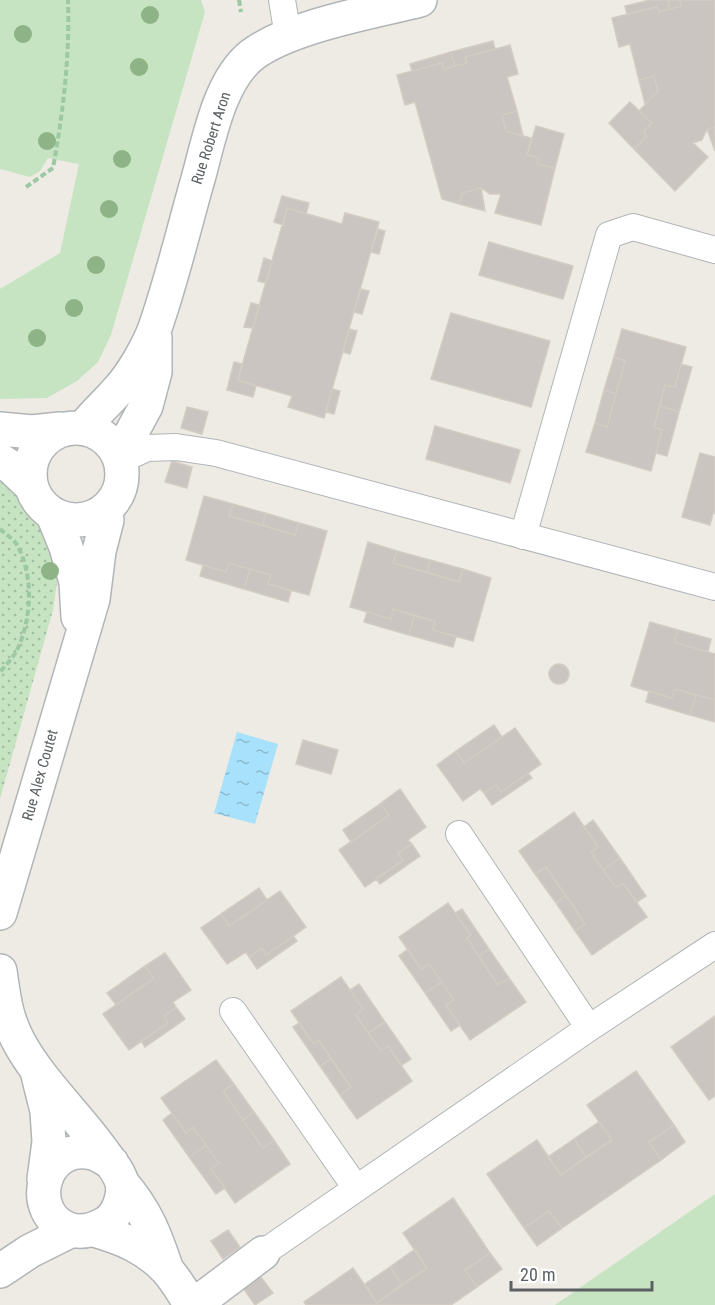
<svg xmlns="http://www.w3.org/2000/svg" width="715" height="1305" viewBox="0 0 715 1305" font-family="'Roboto Condensed',sans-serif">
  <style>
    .grass { fill: #c6e4c2 }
    .park { fill: url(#park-dots) }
    .water { fill: url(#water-ripples) }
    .building { fill: #cac5c1; stroke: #d2ccc3; stroke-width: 1.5 }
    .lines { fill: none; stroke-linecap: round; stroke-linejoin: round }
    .lane-casing { stroke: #b1b5b8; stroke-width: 28 }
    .street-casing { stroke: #b1b5b8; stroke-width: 36 }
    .path { stroke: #9cc8a3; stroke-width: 4; stroke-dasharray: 6 3; stroke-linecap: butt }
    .lane { stroke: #fff; stroke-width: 26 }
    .street { stroke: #fff; stroke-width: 33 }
    .tree { fill: #8eb386 }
    .labels { text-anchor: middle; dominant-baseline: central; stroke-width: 4.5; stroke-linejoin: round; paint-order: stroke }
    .street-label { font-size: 15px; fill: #5c6064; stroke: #fff }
  </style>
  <defs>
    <pattern id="park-dots" width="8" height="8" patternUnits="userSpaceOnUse" patternTransform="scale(1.5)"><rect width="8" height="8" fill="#c6e4c2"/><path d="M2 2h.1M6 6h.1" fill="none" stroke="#a4bca1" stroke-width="1.8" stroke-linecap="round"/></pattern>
    <pattern id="water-ripples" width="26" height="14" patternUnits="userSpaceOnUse" patternTransform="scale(1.5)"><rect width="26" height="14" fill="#a7e1fb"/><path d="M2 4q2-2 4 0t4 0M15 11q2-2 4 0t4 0" fill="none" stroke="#8bbacf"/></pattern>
  </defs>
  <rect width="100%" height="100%" fill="#eeebe4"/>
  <path class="grass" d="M0,0H201L205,12L111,335L98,362L77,381L47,398L0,399V289L60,253L79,164L48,158L40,171L30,177L0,169Z
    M715,1194V1305H555Z"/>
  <path class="park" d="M0,479L12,488L28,515L48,530L59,568L53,610L0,799Z"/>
  <path class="water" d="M237,732L278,744L255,824L214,813Z"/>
  <path class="building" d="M650,0H668L670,9L659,12L657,7L627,14L625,6Z
    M668,0H682L680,1L681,6L670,9Z
    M715,0V127L707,129L702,140L693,143L708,157L675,191L634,149L647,136L643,132L652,123L639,111L658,91L654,76L639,80L630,44L619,47L612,18L657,7L659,12L681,6L680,1L682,0Z
    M493,41L495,49L465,57L467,63L455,66L451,52Z
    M510,45L518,74L507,77L517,111L502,115L506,131L531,138L527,155L539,158L537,164L555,168L541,225L495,213L501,194H490L481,188L462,193L459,204L442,199L415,102L405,105L397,75L442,63L444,69L467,63L465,57Z
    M451,52L455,66L444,69L442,63L412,71L410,64Z
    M654,76L658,91L645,104L639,80Z
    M630,102L652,123L643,132L647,136L634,149L609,123Z
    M517,111L523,136L506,131L502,115Z
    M536,126L564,134L555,168L537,164L539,158L527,155Z
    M715,127V151L707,129Z
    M481,188L485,211L459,204L462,193Z
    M282,196L309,203L306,214L287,208L283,225L274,222Z
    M287,208L342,224L345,213L379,222L324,418L288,407L292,396L238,380Z
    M378,229L385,231L379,254L371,252Z
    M489,242L573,266L563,299L479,275Z
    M264,258L272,261L266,283L258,281Z
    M361,289L369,291L362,314L354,312Z
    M251,303L260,305L253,328L244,327Z
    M451,313L550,341L531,407L431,379Z
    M349,329L357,331L350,354L343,352Z
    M622,329L686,347L675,387L665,385L654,427L662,430L651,471L586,452L595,423L607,427L625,361L614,357Z
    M614,357L625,361L616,394L604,390Z
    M234,362L242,364L238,380L256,386L253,397L227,390Z
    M681,364L692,367L679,412L660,406L665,385L675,387Z
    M332,389L340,391L334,414L326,412Z
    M604,390L616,394L607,427L595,423Z
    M660,406L679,412L667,456L656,453L662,430L654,427Z
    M187,407L208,412L202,434L181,428Z
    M435,426L520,450L510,483L426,459Z
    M700,453L715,457V514L713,513L710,525L682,517Z
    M172,461L192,467L187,488L165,482Z
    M204,496L233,504L229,516L295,535L299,523L327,531L309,595L268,584L271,575L229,563L226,572L186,560Z
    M233,504L265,513L263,525L229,516Z
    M265,513L299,523L295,535L263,525Z
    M368,542L397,551L393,563L459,582L463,569L491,578L473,641L433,630L435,621L393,609L391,619L350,607Z
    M397,551L430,560L427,572L393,563Z
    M430,560L463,569L459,582L427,572Z
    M229,563L250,569L244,589L200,576L203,565L226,572Z
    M250,569L271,575L268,584L291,591L288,602L244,589Z
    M393,609L414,616L409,635L364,622L367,612L391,619Z
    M414,616L435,621L433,630L456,637L453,647L409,635Z
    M650,622L678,630L674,642L715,654V700L675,689L672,698L631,686Z
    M678,630L711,639L708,652L674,642Z
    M549 674a10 10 0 1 1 20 0a10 10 0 1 1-20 0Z
    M675,689L696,695L690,715L646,702L649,691L672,698Z
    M696,695L715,700V722L690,715Z
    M494,725L502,737L464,763L456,751Z
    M515,728L541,764L501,792L496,785L484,793L480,789L463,801L437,765L456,751L464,763Z
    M303,740L338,750L331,774L296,764Z
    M528,773L532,778L492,805L484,793L496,785L501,792Z
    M400,789L426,827L408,840L412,844L398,853L403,860L365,887L339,850L389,815L380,804Z
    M380,804L389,815L351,842L343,830Z
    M574,812L598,847L591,852L603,870L616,887L623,883L647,917L592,955L575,931L585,924L546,867L535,874L519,851Z
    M593,820L620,858L603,870L591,852L598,847L584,827Z
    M412,844L420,856L380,884L376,879L403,860L398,853Z
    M620,858L646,896L637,902L623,883L616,887L603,870Z
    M546,867L566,895L556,903L535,874Z
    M259,888L267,900L229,926L221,914Z
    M280,891L306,927L266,955L262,948L249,957L246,952L227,964L201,928L221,914L229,926Z
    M566,895L585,924L575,931L556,903Z
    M448,903L471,935L467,938L498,985L509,978L526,1002L470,1040L446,1005L454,1000L442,982L429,964L421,969L399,937Z
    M462,909L489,949L479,956L467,938L471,935L455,913Z
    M293,936L297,941L257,969L249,957L262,948L266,955Z
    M408,949L421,969L429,964L442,982L425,993L399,956Z
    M489,949L509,978L498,985L479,956Z
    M165,953L191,990L173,1002L176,1007L164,1016L168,1023L129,1050L103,1014L154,978L145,966Z
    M145,966L154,978L116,1005L107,993Z
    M341,977L363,1009L356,1015L368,1033L381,1051L388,1046L412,1081L357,1119L340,1095L351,1087L319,1040L314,1044L291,1011Z
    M442,982L454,1000L446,1005L460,1025L451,1031L425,993Z
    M359,984L385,1022L368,1033L356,1015L363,1009L350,990Z
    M176,1007L185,1019L145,1047L141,1041L168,1023L164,1016Z
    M715,1016V1096L709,1100L671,1047Z
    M385,1022L411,1059L402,1065L388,1046L381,1051L368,1033Z
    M299,1023L314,1044L319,1040L331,1059L320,1066L293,1027Z
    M331,1059L351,1087L340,1095L320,1066Z
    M216,1060L234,1084L223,1091L243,1120L263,1148L274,1140L290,1164L235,1203L211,1169L219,1163L193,1127L186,1133L161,1098Z
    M636,1071L674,1125L649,1142L661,1160L562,1228L549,1211L524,1228L487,1174L537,1140L561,1175L612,1140L587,1105Z
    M234,1084L254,1112L243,1120L223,1091Z
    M254,1112L274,1140L263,1148L243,1120Z
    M172,1113L186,1133L193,1127L206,1145L189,1157L163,1120Z
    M599,1122L612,1140L586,1157L574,1139Z
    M674,1125L685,1142L661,1160L649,1142Z
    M574,1139L586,1157L561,1175L548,1157Z
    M206,1145L219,1163L211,1169L225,1188L216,1194L189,1157Z
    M453,1198L490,1253L465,1270L477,1287L451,1305H306L304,1302L353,1268L377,1303L427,1268L403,1233Z
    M549,1211L562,1228L537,1246L524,1228Z
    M228,1230L240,1247L223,1259L211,1241Z
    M415,1249L427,1268L402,1284L390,1267Z
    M490,1253L502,1269L477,1287L465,1270Z
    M390,1267L402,1284L377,1303L365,1284Z
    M260,1276L273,1293L255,1305L243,1288Z"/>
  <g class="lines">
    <defs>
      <path id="lane" d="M282,0L288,36
        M121,460L147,448L176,447L216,453L715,587
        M523,536L609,235L633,227L715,250
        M459,834L589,1028
        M233,1011L356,1188
        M263,1253L589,1028L715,945"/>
      <path id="street" d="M84,427C94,414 107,403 118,390C132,375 148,347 155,328C172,279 184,228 198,179C209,140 219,81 252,55C290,26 373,12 420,0
        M30 474a46 46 0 1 1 92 0a46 46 0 1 1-92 0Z
        M0,429L32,432L60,429
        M119,456L146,406L155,372V338
        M0,460L12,468L30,485
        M53,515L66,547L76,582L78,617
        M0,913L93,599L99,551L107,520L105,510
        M0,971C4,999 6,1019 20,1044C42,1083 75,1113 101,1149C108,1159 119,1171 122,1183C125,1197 117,1216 106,1223C96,1229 83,1233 71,1230C24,1215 42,1142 92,1153C98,1154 106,1160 112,1163
        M38,1075L47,1111L49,1142L44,1179
        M122,1183C147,1212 155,1235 167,1270
        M94,1230C122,1238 147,1248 167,1270C176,1280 184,1294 191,1305
        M0,1271L30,1251L72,1230
        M194,1305L263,1253"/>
    </defs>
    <use href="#lane" class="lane-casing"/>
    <use href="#street" class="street-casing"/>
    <path class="path" d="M239,0L241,12
      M26,187L53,168C63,113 70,56 68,0
      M0,529C5,534 14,539 17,545C34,575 32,619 17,650C13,658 6,665 0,672"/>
    <use href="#lane" class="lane"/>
    <use href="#street" class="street"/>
  </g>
  <g class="tree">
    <circle cx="150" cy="15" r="9"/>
    <circle cx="23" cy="34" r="9"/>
    <circle cx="139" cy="67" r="9"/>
    <circle cx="47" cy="141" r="9"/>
    <circle cx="122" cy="159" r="9"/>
    <circle cx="109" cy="209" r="9"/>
    <circle cx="96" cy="265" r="9"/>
    <circle cx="74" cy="308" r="9"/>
    <circle cx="37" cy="338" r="9"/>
    <circle cx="50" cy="571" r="9"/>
  </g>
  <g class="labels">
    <g class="street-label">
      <text transform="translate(211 138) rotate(-72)">Rue Robert Aron</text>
      <text transform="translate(40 775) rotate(-74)">Rue Alex Coutet</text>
    </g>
  </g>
  <path d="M511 1281v9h141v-9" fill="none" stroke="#5c6064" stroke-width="3"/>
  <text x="520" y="1281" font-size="18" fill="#5c6064" stroke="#ffffff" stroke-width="4.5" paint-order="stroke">20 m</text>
</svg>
